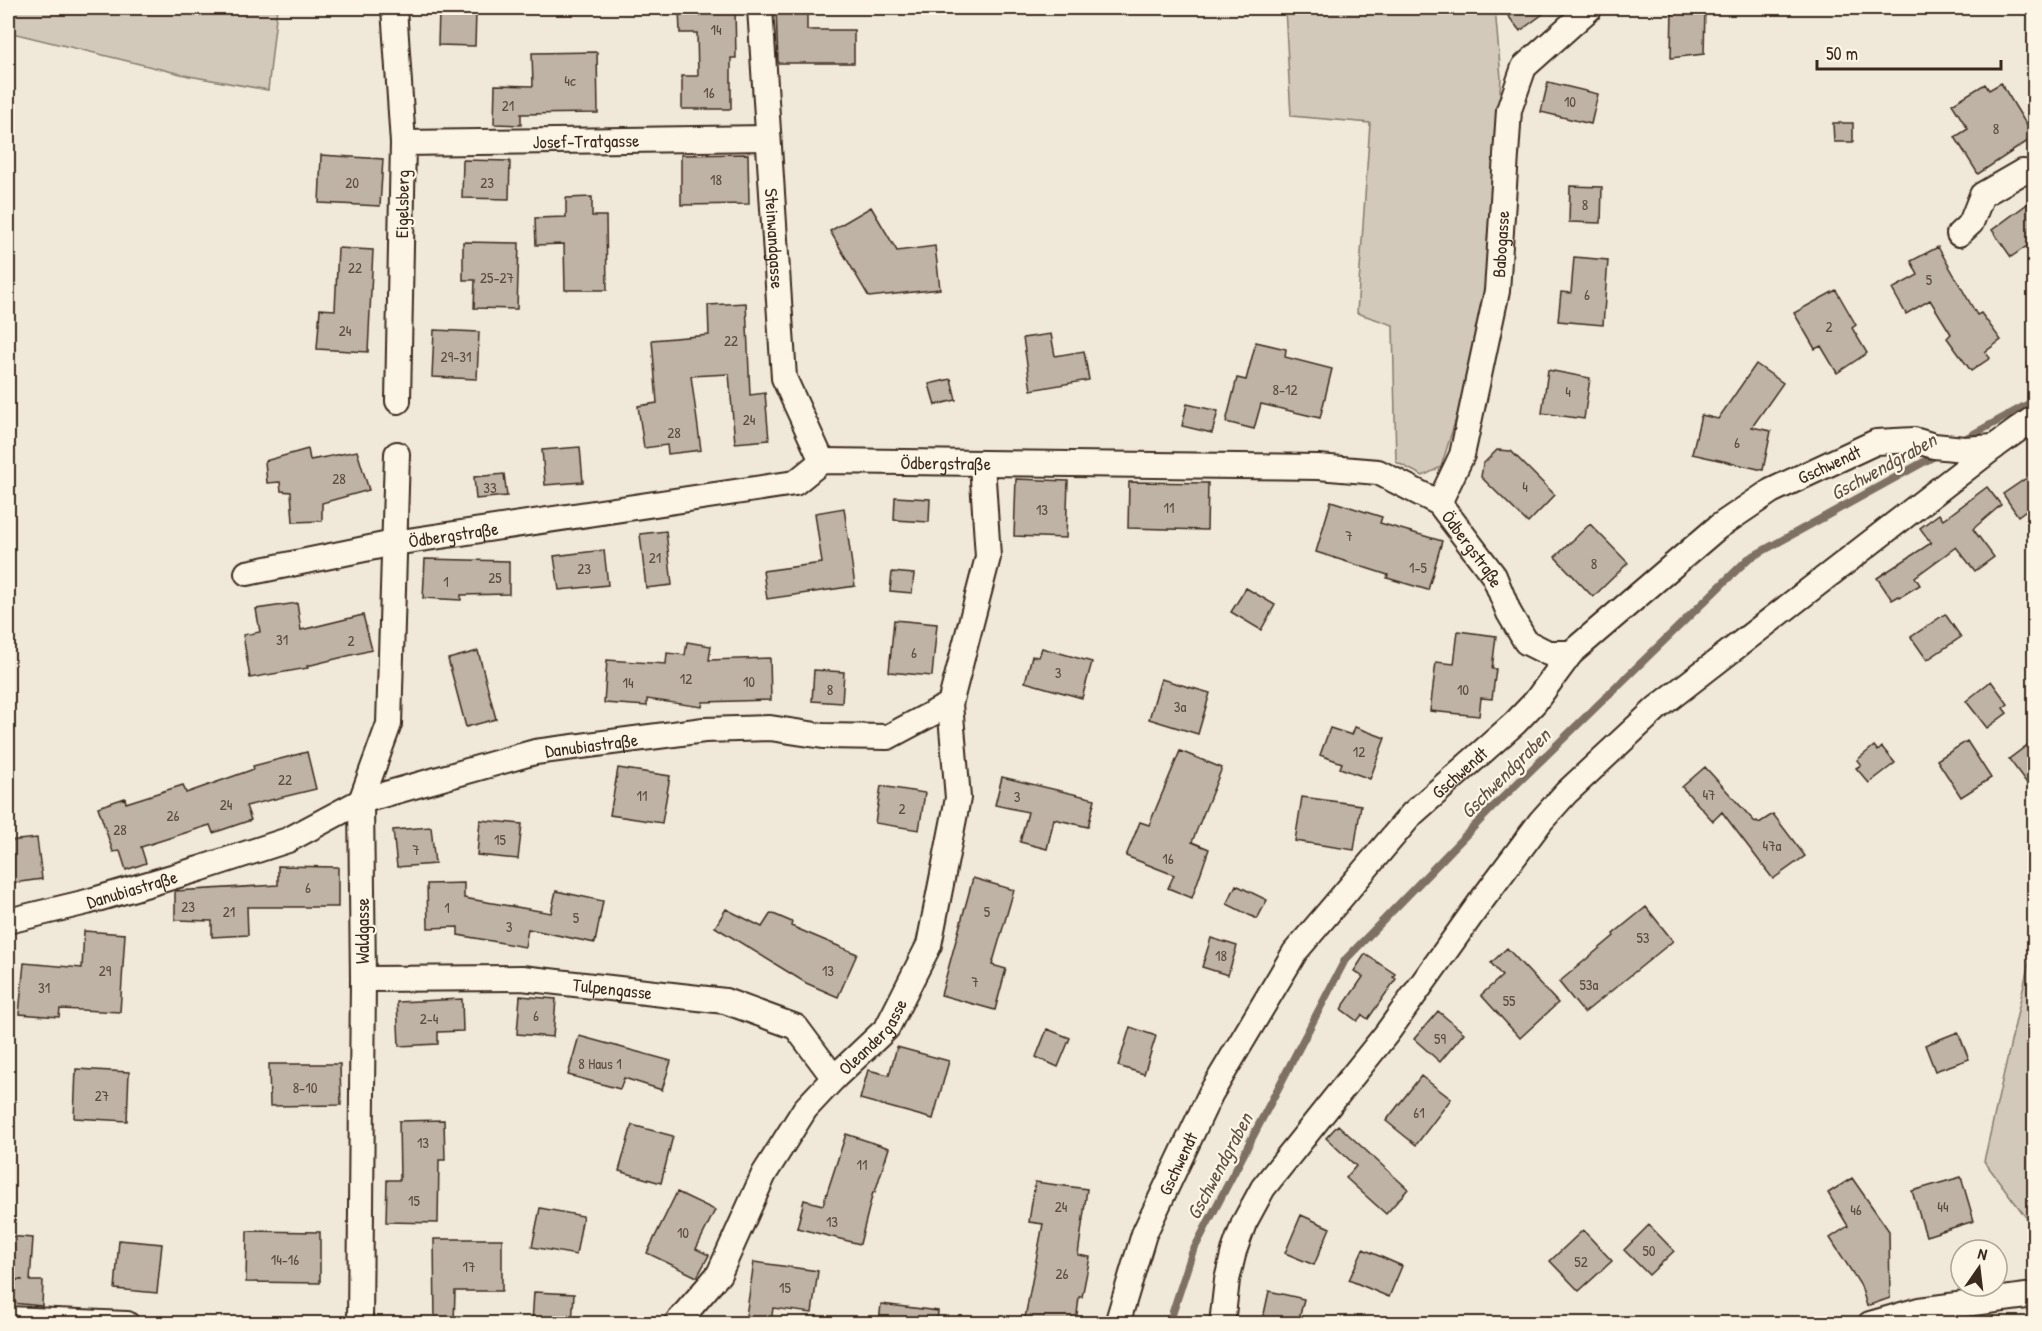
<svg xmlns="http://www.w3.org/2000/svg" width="2042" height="1331" viewBox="0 0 2042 1331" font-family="'Patrick Hand',sans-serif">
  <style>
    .green { fill: #d2c9ba; stroke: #867a6c; stroke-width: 1.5 }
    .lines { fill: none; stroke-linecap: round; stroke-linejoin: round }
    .stream { stroke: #7e7163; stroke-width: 8 }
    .building { fill: #beb3a4; stroke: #3b2a1e; stroke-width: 1.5 }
    .street-casing { stroke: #3b2a1e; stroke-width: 28 }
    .street { stroke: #fcf5e5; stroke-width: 24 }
    .labels { text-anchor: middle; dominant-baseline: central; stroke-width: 4.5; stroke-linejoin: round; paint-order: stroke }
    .number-label { font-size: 15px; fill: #5c4c40 }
    .street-label { font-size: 18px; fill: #3b2a1e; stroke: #fcf5e5 }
    .water-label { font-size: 20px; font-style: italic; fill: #625346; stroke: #fcf5e5 }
  </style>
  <rect width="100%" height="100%" fill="#f0e9d9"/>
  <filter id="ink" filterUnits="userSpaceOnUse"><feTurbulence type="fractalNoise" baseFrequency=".0167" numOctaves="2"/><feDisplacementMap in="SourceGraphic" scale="12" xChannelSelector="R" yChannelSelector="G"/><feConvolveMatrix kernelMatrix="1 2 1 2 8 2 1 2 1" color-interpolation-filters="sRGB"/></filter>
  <g filter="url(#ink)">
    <path class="green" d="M8,8H277L268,90L189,76L8,32Z
      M1285,8H1495L1501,78L1486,301L1463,396L1441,467L1423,476L1396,462L1393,325L1357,313L1370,123L1291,116Z
      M2034,940V1228L1984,1161Z"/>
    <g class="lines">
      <path class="stream" d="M1961,441L2034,401
        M1169,1324L1192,1253L1345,960L1491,809L1748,559L1940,453"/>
    </g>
    <path class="building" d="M679,8H735L736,58H731V109H682V76H698L697,33H680Z
      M776,8H807V30H854V63H778Z
      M1502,8H1551L1520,31Z
      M1672,8H1705L1704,54L1671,58Z
      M439,11L476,12L475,46L438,45Z
      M597,52L598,113L521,114V125L494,124L495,85L533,86L532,53Z
      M1548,82L1598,94L1591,124L1541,112Z
      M2001,83L2034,137L1978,174L1955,137L1968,129L1952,104L1985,84L1989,90Z
      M1833,123H1853V142H1834Z
      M748,154L749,204L681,205V155Z
      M321,155L383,159L380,206L319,203Z
      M463,160L510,161L509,199L462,198Z
      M1570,186L1602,187L1601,223L1569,222Z
      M592,197V216H606L607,290H565L564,244L536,245L535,218L566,217V198Z
      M2034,199V241L2011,257L1992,230Z
      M871,207L897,251L935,246L940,289L869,297L830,231Z
      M463,242L519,243L517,309L474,308L475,280H463Z
      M1938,247L1977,315L1981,313L2001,340L1985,352L1990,358L1971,371L1947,338L1951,334L1930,300L1906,314L1892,289L1918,275L1911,261Z
      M338,248L373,250L368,352L317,349L320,309L335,310Z
      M1574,257L1608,260L1603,325L1558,321L1561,292L1571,293Z
      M1836,290L1856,325L1852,328L1867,353L1837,373L1821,346L1815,349L1794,313Z
      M746,303L750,395L765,393L769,440L735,443L729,374L691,376L701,450L668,454L667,445L644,448L638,406L657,403L652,340L709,335L708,305Z
      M434,330L479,332L477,379L432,377Z
      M1051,334L1055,356L1084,351L1089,380L1031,390L1023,338Z
      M1256,342L1286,349L1285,357L1332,369L1320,418L1261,404L1254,429L1226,422L1237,378L1246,380Z
      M1756,364L1783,383L1752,427L1771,431L1763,470L1692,454L1701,415L1718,419Z
      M1548,370L1590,378L1584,419L1542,413Z
      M951,379L956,400L935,405L929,384Z
      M1187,404L1218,411L1212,433L1182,426Z
      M580,447L583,482L545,485L542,450Z
      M308,449L310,460L357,451L369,490L322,503V521L293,522L291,492L281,491L280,482L267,483L265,461Z
      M1497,450L1511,451L1555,495L1528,523L1481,477L1483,464Z
      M2034,473V504L2018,516L2003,494Z
      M504,474L507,496L476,499L474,477Z
      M1016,479L1068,481L1066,538L1014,536Z
      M1129,482L1208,483L1207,530L1128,528Z
      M1987,487L2001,505L1973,529L1994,557L1975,571L1956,547L1915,577L1920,585L1900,597L1899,596L1892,600L1877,578L1931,543L1920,528L1939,514L1943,520Z
      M895,497L930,499L929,522L894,520Z
      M1331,501L1382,517L1380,523L1442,541L1428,590L1387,578L1388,575L1316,552Z
      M844,508L855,586L767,599L763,571L822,563L815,513Z
      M1590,524L1628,563L1593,597L1555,557Z
      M666,531L672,585L646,588L640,534Z
      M604,550L608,585L559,590L554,556Z
      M425,559L509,561V594L461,595V600L423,598Z
      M892,572L914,574L912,593L890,591Z
      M1246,588L1275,605L1261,630L1231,612Z
      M297,603L301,630L363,615L372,650L307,666L308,668L250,678L243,635L260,632L256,609Z
      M1945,614L1961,637L1927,660L1911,637Z
      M894,620L937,624L932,676L889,672Z
      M1458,631L1496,636L1492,669H1496L1492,699L1481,698L1479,716L1430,711L1436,662L1454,664Z
      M687,642L711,646L709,660L770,658L771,700L703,702L702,707L647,699V706L604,703L607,660L666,664L667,653L685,655Z
      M1042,648L1092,662L1082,698L1025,682L1032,656L1039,657Z
      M478,651L496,719L466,727L448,659Z
      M814,670L844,672L842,703L812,701Z
      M1161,679L1210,693L1198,734L1149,719Z
      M1991,681L2008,704L2003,708L2007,713L1987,728L1966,701Z
      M1355,727L1385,738L1370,779L1340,768L1342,763L1320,755L1330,728L1352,735Z
      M2034,740V793L2009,759Z
      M1967,741L1991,778L1961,797L1937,760Z
      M1874,746L1878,751L1882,747L1895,763L1869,783L1856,768L1861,765L1857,760Z
      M1180,751L1222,768L1192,842L1209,849L1192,898L1168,888L1174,875L1126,856L1140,822L1149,825Z
      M307,752L316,789L246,806L251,820L213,833L210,825L141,847L146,863L126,870L120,851L113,852L98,807L125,798L126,803L183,785L186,793L254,769L253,766Z
      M1705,767L1755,822L1757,821L1759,823L1773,814L1805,856L1773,879L1722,812L1713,821L1682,787Z
      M618,768L670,776L662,823L610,815Z
      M1002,777L1095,799L1088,827L1054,819L1047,849L1020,842L1028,812L995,805Z
      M881,786L925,793L919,830L875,823Z
      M1302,797L1361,805L1354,850L1295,841Z
      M480,820L522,824L518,859L477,855Z
      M431,827L435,864L397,867L393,830Z
      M37,838L42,879L13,883L8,841Z
      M278,866L338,867V907H247L248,935L212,937V921L175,920V891L278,885Z
      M973,878L1014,890L992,965L1006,969L995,1010L941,995Z
      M464,883V898L551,913L556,891L603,901L595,943L528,929L525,947L458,935V927L428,928L427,884Z
      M1236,885L1267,900L1257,919L1227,904Z
      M1646,907L1673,941L1584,1013L1559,982L1614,936L1613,934Z
      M726,909L762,927L771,913L792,922L791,926L857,954L838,997L806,983L715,927Z
      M84,931L125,934L120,1012L60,1009L59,1017L19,1014L24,963L82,968Z
      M1211,938L1237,946L1228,975L1202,967Z
      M1507,948L1558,1003L1520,1038L1481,995L1502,976L1491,963Z
      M1365,954L1395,974L1393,977L1396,979L1368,1019L1362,1015L1357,1021L1341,1009L1363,977L1354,971Z
      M520,996L556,999L553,1037L517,1034Z
      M462,999L463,1031L438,1032V1044L399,1046L397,1002Z
      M1438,1011L1464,1033L1440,1062L1414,1039Z
      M1130,1027L1156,1036L1144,1074L1118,1066Z
      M1047,1029L1070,1038L1058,1067L1036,1057Z
      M1958,1032L1969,1059L1935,1071L1925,1045Z
      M579,1036L671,1061L662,1090L624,1078L620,1089L568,1075Z
      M897,1047L949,1061L933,1119L860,1099L868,1070L889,1075Z
      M269,1064H340L341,1105L270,1106Z
      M76,1069L129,1072L127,1121L74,1118Z
      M1421,1076L1451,1099L1416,1145L1386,1121Z
      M444,1120L445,1160H439L438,1223L386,1222L387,1180H400L399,1121Z
      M632,1125L673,1136L661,1183L619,1171Z
      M1338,1125L1408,1189L1386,1214L1346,1178L1356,1166L1326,1138Z
      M846,1134L889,1148L875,1192H873L860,1244L797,1228L804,1200L823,1205Z
      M1961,1177L1974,1221L1926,1236L1912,1191Z
      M1852,1178L1889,1231L1890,1298L1867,1306L1861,1286L1830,1238L1848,1226L1828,1193Z
      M1035,1182L1087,1189L1078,1255L1090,1257L1082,1297H1079L1076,1323H1024L1043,1224L1029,1222Z
      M677,1192L715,1210L696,1249L709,1255L697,1277L647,1253Z
      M540,1208L583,1216L576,1255L532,1247Z
      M1301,1215L1330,1228L1314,1265L1285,1253Z
      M1649,1225L1674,1251L1649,1275L1624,1250Z
      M1583,1230L1612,1261L1579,1291L1550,1261Z
      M247,1231L320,1232V1283L246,1282Z
      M8,1236L33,1238L30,1281H43L42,1306L12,1303L13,1280H23L8,1279Z
      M434,1239H502V1291H455L454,1323H435Z
      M119,1240L162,1244L157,1293L115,1289Z
      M1363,1249L1402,1266L1389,1297L1349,1280Z
      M754,1262L818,1271L812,1313L773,1308L771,1323H745Z
      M1269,1291L1304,1299L1298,1323H1262Z
      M534,1292L574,1294L572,1323H532Z
      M881,1304L938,1311L937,1323H879Z"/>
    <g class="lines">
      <defs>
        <g id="street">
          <path d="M394,8L403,143L398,401"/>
          <path id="s1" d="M760,8L784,378L822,461"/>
          <path id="s2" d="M403,143L768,138"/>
          <path d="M1959,234L1971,223L1982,195L2022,172L2034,173"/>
          <path id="s3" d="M1439,503L1462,455L1497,291L1509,110L1524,67L1590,8"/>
          <path id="s4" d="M247,573L394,543L795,483L822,461L1318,467L1378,472L1439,503L1494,576L1509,613L1526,642L1548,653H1571"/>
          <path id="s5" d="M8,921L87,902L199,869L288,840L361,801L535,752L704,730L770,728L823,736L888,737L950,704L988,557L982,464"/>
          <path id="s6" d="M363,979L522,978L725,1001L796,1027L834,1078"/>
          <path d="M8,1319L127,1324"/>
          <path d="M360,1324L363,979L361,801L389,724L397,454"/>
          <path id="s7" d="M676,1324L719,1274L764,1174L805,1109L834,1078L887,1028L929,945L958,798L950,704"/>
          <path id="s8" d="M1117,1324L1144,1234L1211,1093L1295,952L1412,814L1515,723L1535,702L1571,653L1718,527L1771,491L1876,442L1914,440L1934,446L1964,449L1994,447"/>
          <path d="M1222,1324L1227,1280L1234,1251L1244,1223L1263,1188L1387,1033L1482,900L1541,821L1566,793L1657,708L1994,447L2034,418"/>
          <path d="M1870,1324L1919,1310L2034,1295"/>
        </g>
      </defs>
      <use href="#street" class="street-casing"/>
      <use href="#street" class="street"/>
    </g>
  </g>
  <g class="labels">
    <g class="number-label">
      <text x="716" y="29">14</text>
      <text x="570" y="80">4c</text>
      <text x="709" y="92">16</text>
      <text x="1570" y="101">10</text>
      <text x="508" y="105">21</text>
      <text x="1996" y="128">8</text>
      <text x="716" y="179">18</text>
      <text x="352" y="182">20</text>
      <text x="487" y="182">23</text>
      <text x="1585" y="204">8</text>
      <text x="355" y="267">22</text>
      <text x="497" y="277">25-27</text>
      <text x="1929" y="279">5</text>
      <text x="1587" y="294">6</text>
      <text x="1829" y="326">2</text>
      <text x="345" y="330">24</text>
      <text x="731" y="340">22</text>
      <text x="456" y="356">29-31</text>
      <text x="1285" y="389">8-12</text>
      <text x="1568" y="391">4</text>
      <text x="749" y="419">24</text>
      <text x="674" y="432">28</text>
      <text x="1737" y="442">6</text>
      <text x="339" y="478">28</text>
      <text x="1525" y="486">4</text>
      <text x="490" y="487">33</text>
      <text x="1169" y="507">11</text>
      <text x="1042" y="509">13</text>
      <text x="1349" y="535">7</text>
      <text x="655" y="557">21</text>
      <text x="1594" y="563">8</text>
      <text x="1418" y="567">1-5</text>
      <text x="584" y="568">23</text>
      <text x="495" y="577">25</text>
      <text x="446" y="581">1</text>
      <text x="282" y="639">31</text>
      <text x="351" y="640">2</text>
      <text x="914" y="652">6</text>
      <text x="1058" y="672">3</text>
      <text x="686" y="678">12</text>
      <text x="749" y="681">10</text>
      <text x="628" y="682">14</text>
      <text x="830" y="689">8</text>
      <text x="1463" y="689">10</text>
      <text x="1180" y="706">3a</text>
      <text x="1359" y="751">12</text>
      <text x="285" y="779">22</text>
      <text x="1709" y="794">47</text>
      <text x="642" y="795">11</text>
      <text x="1017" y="796">3</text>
      <text x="226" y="804">24</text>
      <text x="902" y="808">2</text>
      <text x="173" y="815">26</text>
      <text x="120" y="829">28</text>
      <text x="500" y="839">15</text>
      <text x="1772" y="845">47a</text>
      <text x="416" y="849">7</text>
      <text x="1168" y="858">16</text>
      <text x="308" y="887">6</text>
      <text x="188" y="906">23</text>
      <text x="447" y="907">1</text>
      <text x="229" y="911">21</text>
      <text x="987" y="911">5</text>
      <text x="576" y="917">5</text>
      <text x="509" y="926">3</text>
      <text x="1643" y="937">53</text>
      <text x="1221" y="955">18</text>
      <text x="105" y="970">29</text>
      <text x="828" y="970">13</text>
      <text x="975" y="981">7</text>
      <text x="1589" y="984">53a</text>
      <text x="44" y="987">31</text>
      <text x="1509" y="1000">55</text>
      <text x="536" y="1015">6</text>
      <text x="429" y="1018">2-4</text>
      <text x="1440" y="1038">59</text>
      <text x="600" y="1063">8 Haus 1</text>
      <text x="305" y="1087">8-10</text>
      <text x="102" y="1095">27</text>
      <text x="1419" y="1112">61</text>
      <text x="423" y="1142">13</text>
      <text x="862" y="1164">11</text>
      <text x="414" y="1200">15</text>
      <text x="1061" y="1206">24</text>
      <text x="1943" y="1206">44</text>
      <text x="1856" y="1209">46</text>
      <text x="832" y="1221">13</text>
      <text x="683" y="1232">10</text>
      <text x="1649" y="1250">50</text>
      <text x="285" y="1259">14-16</text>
      <text x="1581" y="1261">52</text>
      <text x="469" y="1266">17</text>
      <text x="1062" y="1273">26</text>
      <text x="785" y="1287">15</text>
    </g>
    <g class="street-label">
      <text stroke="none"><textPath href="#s2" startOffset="183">Josef-Tratgasse</textPath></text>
      <text transform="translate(402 204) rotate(-89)">Eigelsberg</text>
      <text stroke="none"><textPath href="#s1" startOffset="231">Steinwandgasse</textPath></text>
      <text stroke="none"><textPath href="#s3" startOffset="268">Babogasse</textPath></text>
      <text stroke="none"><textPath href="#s4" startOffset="714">Ödbergstraße</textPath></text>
      <text stroke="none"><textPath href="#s8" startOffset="1144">Gschwendt</textPath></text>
      <text stroke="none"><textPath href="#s4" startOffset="210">Ödbergstraße</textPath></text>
      <text stroke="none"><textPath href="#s4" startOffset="1272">Ödbergstraße</textPath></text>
      <text stroke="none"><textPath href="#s5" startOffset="612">Danubiastraße</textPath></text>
      <text stroke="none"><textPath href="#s8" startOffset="658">Gschwendt</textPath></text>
      <text stroke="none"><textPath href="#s5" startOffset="128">Danubiastraße</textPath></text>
      <text transform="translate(362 931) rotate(-90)">Waldgasse</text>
      <text stroke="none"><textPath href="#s6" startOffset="250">Tulpengasse</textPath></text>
      <text stroke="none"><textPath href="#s7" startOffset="352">Oleandergasse</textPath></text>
      <text stroke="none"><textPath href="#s8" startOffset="172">Gschwendt</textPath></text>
    </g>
    <g class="water-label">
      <text transform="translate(1883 466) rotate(-29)">Gschwendgraben</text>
      <text transform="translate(1505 773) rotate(-45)">Gschwendgraben</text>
      <text transform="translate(1219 1166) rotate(-62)">Gschwendgraben</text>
    </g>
  </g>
  <rect width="2042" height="1331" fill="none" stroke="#fcf5e5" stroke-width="30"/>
  <rect x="15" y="15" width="2012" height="1301" fill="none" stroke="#3b2a1e" stroke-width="2" filter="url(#ink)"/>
  <g transform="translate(1979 1268) rotate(14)"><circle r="28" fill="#fcf5e5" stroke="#afa495" stroke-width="1.5"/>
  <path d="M0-4.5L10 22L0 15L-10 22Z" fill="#3b2a1e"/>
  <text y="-9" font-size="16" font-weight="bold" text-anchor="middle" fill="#3b2a1e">N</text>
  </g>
  <path d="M1817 60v9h184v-9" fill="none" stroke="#3b2a1e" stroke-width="3"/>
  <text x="1826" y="60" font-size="18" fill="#3b2a1e" stroke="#fcf5e5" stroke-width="4.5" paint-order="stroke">50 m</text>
</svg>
